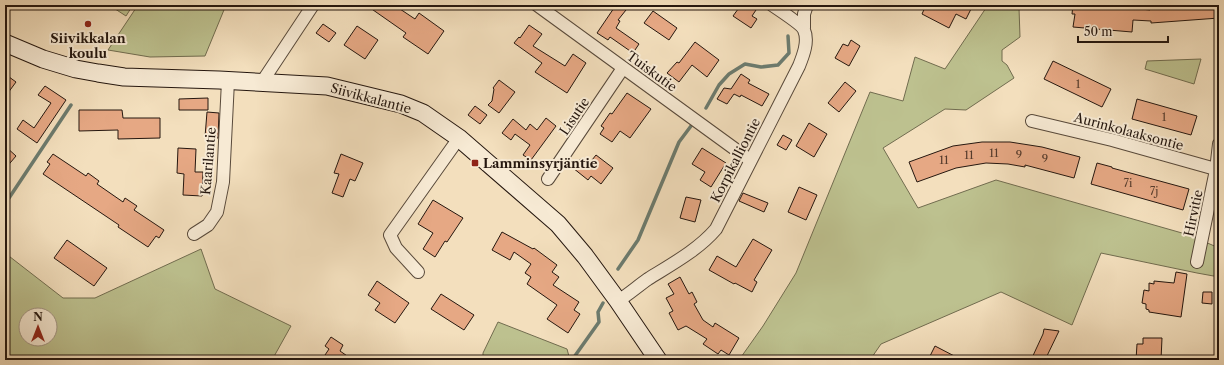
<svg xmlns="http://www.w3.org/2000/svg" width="1224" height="365" viewBox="0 0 1224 365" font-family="'Libre Caslon Text',serif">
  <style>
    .green { fill: #bdc18f; stroke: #716c4f; fill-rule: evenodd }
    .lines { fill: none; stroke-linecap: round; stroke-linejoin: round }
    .stream { stroke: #6c7b6e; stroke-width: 3.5 }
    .building { fill: #e6a884; stroke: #25170f }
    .minor-casing { stroke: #58493a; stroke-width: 14 }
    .secondary-casing { stroke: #25170f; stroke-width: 19 }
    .minor { stroke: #f7ead4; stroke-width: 12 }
    .secondary { stroke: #f7ead4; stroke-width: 17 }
    .poi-dot { fill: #8f2418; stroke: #f7ead4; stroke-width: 1.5 }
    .labels { text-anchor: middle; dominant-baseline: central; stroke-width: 4; stroke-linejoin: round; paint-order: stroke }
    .number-label { font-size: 11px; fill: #553b2c }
    .poi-label { font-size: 13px; font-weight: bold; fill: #25170f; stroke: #f7ead4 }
    .street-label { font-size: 13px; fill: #25170f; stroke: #f7ead4 }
  </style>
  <rect width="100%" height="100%" fill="#f3dfbd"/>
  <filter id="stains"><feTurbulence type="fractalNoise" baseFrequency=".005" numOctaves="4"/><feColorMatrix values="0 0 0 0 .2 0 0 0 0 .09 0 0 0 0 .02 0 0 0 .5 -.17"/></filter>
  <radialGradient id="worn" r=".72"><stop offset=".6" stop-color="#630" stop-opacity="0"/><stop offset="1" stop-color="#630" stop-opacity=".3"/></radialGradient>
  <path class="green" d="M109,5H133L126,16Z
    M138,5H226L205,56L150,57L108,50Z
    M988,5H1045L1019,8L1020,37L1002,50V61L1007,65L1014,78L966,110L945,109L883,148L918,208L996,180L1189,235L1219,248V277L1197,273L1101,253L1072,325L1001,292L881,344L870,360H739L763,326L796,273L870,92L903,101L915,57L945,69Z
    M1201,59L1194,84L1145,69L1147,61Z
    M201,249L215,289L291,326L272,360H5V253L63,298H95ZM26,315H50V339H26Z
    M498,322L567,349L570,360H483V353Z"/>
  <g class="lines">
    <path class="stream" d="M706,108L719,85L729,74L745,64L761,67L778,65L789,53L788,36
      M5,204L71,105
      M618,269L638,240L679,142L691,126
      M572,360L599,322L598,312L603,303"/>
  </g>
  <path class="building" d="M366,5H394L415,19L419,13L444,31L428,54L403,37L406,33Z
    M616,5H630L618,20L620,21L616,28L639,44L633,53L610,37L608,40L597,33Z
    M741,5H749L756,10L752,16L757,19L751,28L733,16Z
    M926,5H948L956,9L958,5H973L966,19L956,14L949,28L922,14Z
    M1073,5H1104L1150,10V7L1156,6V5H1218L1219,18L1151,23V21L1133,20L1132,32L1073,27L1075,14H1072Z
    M653,11L677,28L669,40L644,23Z
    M323,24L336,33L329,42L316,33Z
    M529,25L542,34L533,46L565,66L573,54L586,63L567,93L535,72L542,63L514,43L519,37L520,38Z
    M357,26L378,40L365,59L344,45Z
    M851,40L860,46L849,66L835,58L843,44L848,46Z
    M695,42L719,60L707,77L692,65L679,82L667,73L677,62L679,63Z
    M1053,61L1111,89L1102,107L1044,79Z
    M5,74L16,82L5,97Z
    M741,74L750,80L748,83L769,94L762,106L741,95L740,97L734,94L727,104L717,99L724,88L731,89Z
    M499,80L515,92L499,113L488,105L492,101L494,89L493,88Z
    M845,82L856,91L839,112L828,103Z
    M45,86L66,100L37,143L17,129L23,120L34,128L51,103L38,95Z
    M627,93L651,109L630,138L620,131L612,142L600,134L604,128L601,126L610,113L612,114Z
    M208,98V110H179V99Z
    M1137,99L1197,116L1191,135L1132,119Z
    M475,106L487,115L480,124L468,115Z
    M79,110H122L123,118H160V138L118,139V130L79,131Z
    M207,112L219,113L218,138L205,137Z
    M546,118L556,126L531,160L523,155L530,145L515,134L511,140L502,133L513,119L526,130L530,124L537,130Z
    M809,123L827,134L814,157L796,146Z
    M783,135L792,140L786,150L777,145Z
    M982,142H1010L1042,147L1080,157L1074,178L1025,165V167L1008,164L986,163L956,168L917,182L909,162L953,146Z
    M5,146L16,156L5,169Z
    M178,148L196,149L195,172H203L202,196L183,195L184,174L177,173Z
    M702,148L726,163L711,187L700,180L705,172L692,164Z
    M53,154L86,176L88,173L99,181L97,184L123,202L125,198L137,206L134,210L164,230L159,238L156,236L148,247L118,227L119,225L43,174L50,164L47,162Z
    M341,154L363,163L355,181L350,179L343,197L332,193L339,174L334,173Z
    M596,155L613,168L601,184L591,176L588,180L573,168L580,159L588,165Z
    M1097,163L1112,167V168L1189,189L1183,210L1091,184Z
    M799,187L817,195L806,220L788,212Z
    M743,193L768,203L764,212L739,201Z
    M686,197L701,200L695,222L680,218Z
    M433,200L463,218L447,242L445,241L435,257L423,249L433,233L418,224Z
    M502,232L533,249L534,248L557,265L552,272L559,277L553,285L579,302L574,310L580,314L568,333L547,319L557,305L527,284L531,277L525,273L531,264L514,252L510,260L492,250Z
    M753,239L772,250L754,280L757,282L752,292L735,283L734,284L709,270L717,256L736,267Z
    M67,240L107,268L94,286L54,258Z
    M1176,272L1187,274L1181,317L1149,312V310L1146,309V304L1142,303L1144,290L1149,291V283L1154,284V281L1174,283Z
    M680,277L689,294L692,292L697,302L694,304L703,320L713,327L715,323L739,338L729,355L721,350L718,354L703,344L707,339L686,326L678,330L669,313L673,311L666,298L674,294L668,284Z
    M377,281L409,303L395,323L375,310L380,303L368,295Z
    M1203,292H1212V304L1202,303Z
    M441,294L474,315L464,330L431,309Z
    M1044,329L1059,331L1045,360H1031L1043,334Z
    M331,337L343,345L340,351L353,360H334L325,355L329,349L325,346Z
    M1143,338H1162L1161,360H1136L1137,344H1143Z
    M935,346L962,360H928Z"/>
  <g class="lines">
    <defs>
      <path id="minor" d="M537,5L750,160
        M804,28V14L807,5
        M262,82L313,5
        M1032,121L1112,140L1219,170
        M548,179L623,68
        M194,234L208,225L217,212L223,182L228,81
        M1197,262L1216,170L1219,144
        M418,272L396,248L390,235L459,138
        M618,301C629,294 638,286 648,279C672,264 698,250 716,229L799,66C803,56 809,41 804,30C802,25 778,9 772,5"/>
      <path id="secondary" d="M5,43L43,59L76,69L98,73L124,77L219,80L327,86L401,104L423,113L459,138L558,224L585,256L618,301L658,360"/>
    </defs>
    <use href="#minor" class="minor-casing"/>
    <use href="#secondary" class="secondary-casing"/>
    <use href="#minor" class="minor"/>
    <use href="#secondary" class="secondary"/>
  </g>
  <g class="poi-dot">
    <circle cx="88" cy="24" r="4"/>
    <rect x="471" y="159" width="8" height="8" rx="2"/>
  </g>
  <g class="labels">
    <g class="number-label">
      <text x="1078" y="84">1</text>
      <text x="1164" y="117">1</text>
      <text x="994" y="153">11</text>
      <text x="969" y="155">11</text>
      <text x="1019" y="155">9</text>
      <text x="1045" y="159">9</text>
      <text x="944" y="160">11</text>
      <text x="1128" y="183">7i</text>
      <text x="1154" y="191">7j</text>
    </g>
    <g class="poi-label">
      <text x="88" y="38">Siivikkalan<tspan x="88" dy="15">koulu</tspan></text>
      <text x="483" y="163" text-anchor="start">Lamminsyrjäntie</text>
    </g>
    <g class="street-label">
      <text transform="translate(652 71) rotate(36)">Tuiskutie</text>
      <text transform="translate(371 98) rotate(15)">Siivikkalantie</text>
      <text transform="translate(574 116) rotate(-56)">Lisutie</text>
      <text transform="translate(1129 131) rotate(15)">Aurinkolaaksontie</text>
      <text transform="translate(735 160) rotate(-63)">Korpikalliontie</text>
      <text transform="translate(208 161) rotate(-85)">Kaarilantie</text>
      <text transform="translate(1193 213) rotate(-78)">Hirvitie</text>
    </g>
  </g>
  <rect width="1224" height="365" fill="none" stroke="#f3dfbd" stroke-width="20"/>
  <rect x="6" y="6" width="1212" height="353" fill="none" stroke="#25170f" stroke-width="2"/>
  <rect x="10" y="10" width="1204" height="345" fill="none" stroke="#25170f"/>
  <g transform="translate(38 327)"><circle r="19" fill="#f7ead4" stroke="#a39685"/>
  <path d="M0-3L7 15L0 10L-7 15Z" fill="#8f2418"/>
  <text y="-6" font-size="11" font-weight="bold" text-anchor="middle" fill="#25170f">N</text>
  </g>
  <path d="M1078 36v6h90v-6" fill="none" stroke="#25170f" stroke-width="2"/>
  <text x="1084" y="36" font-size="12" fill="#25170f" stroke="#f7ead4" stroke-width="3" paint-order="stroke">50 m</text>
  <rect width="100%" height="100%" filter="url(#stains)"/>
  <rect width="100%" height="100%" fill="url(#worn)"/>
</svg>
